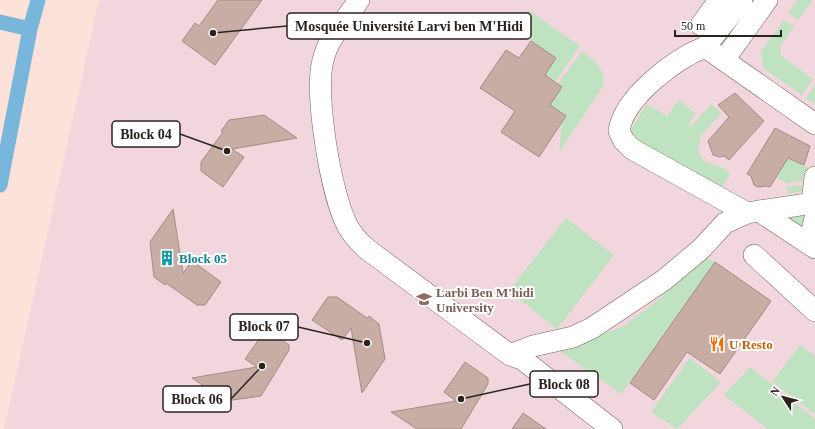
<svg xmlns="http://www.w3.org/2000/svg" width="815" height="429" viewBox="0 0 815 429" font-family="'Times New Roman',serif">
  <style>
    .education { fill: #f1d7dd }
    .green { fill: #bfe2c1 }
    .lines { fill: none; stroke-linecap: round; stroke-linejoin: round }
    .canal { stroke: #78b6db; stroke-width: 15 }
    .building { fill: #c7ada4; stroke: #a38b82 }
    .minor-casing { stroke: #79635a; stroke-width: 22 }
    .minor { stroke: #fff; stroke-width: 21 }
    .labels { text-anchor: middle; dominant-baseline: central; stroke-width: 4; stroke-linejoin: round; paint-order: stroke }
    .culture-label { font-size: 13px; font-weight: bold; fill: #0d838f; stroke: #fff; text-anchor: start }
    .education-label { font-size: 13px; font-weight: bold; fill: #785e54; stroke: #fff; text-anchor: start }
    .food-label { font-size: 13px; font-weight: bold; fill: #c56008; stroke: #fff; text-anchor: start }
    .leader { fill: none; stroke: #2c231f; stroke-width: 1.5 }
    .callout-dot { fill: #2c231f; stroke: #fff; stroke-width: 1.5 }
    .callout { fill: #fff; stroke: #2c231f; stroke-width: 1.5 }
    .callout-label { font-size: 14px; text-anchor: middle; font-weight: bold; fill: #2c231f }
  </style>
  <rect width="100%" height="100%" fill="#fde2d9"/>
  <path class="education" d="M99,0H815V429H4Z"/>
  <path class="green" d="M798,0H813L798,20L788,12Z
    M527,11L531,12L580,46L555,82L545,75L556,58L531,41V27L525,13Z
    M784,20L794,26L780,47L781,56L813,79L802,95L763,68L761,52Z
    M582,51C594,60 607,70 603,86L559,152L562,123L566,116L550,105L562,87L558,84Z
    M815,85V104L806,98Z
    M679,100L696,114L689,123L691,127L711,104L722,113L701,136L698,151L704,161C713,166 725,165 730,175L722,187L713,184L628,134L647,104L667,116Z
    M788,158L811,169L807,180L787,183L776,177Z
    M808,184L809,190L787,194V187Z
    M812,209L805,229L780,216Z
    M566,218L614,255L557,329L509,291Z
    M707,258L715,262L621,394L557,349L581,344L625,325L648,308Z
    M800,345L815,356V414L772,382Z
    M690,358L721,382L677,429L651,412Z
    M750,367L815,419V429H768L724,395Z"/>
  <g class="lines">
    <path class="canal" d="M0,22L30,29
      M0,185L30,29L38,0"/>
  </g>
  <path class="building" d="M218,0H262L215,65L182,41L195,23L199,26Z
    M531,41L556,58L545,75L562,87L550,105L566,116L539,157L501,132L515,111L480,88L506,50L519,58Z
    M735,93L764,121L729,160L724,156L720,157L713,155L708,141L729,117L718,105Z
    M264,115L297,138L232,149L244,157L223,187L201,171V162L223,132L221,131L229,120Z
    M775,128L810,146L804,165L788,158L770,187L767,186L758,187L754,185L751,176L747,174Z
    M173,209L183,273L192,261L221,282L205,305H197L166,283L165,285L154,277L150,242Z
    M715,262L771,301L720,374L687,352L654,400L630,383Z
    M328,297H337L367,318L369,316L379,324L385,359L362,393L351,328L342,340L312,320Z
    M266,329L289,345V350L261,396L226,401L192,378L257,367L245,359Z
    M465,362L488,378V384L461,429H417L391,412L456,401L444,392Z
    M523,413L546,429H512Z"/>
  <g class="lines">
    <defs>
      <path id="minor" d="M359,0C347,18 328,38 323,60C314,94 331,194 347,225C352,235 360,243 368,250L510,355L522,359L612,429
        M701,25L719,0
        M705,47L742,0
        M724,60L767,0
        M815,124L705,47C675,59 624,97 619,131L624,141L632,149L747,213L759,211L815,248
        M812,203L815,177
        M759,211L815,203
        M809,244L815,218
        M754,255L815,311
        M510,355L533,346L573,337L592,328L664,280L701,249L725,223L747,213"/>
    </defs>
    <use href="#minor" class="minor-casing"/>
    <use href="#minor" class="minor"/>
  </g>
  <defs>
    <symbol id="building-bare" viewBox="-9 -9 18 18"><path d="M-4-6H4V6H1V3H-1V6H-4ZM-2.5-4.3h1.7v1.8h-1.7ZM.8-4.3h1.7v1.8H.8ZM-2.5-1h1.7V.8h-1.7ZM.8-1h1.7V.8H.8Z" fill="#0f9aa8" stroke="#fff" stroke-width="2.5" paint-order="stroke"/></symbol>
    <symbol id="university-bare" viewBox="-9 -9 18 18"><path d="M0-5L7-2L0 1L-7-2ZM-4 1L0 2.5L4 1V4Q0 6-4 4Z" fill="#8d6e63" stroke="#fff" stroke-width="2.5" paint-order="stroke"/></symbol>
    <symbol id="restaurant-bare" viewBox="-9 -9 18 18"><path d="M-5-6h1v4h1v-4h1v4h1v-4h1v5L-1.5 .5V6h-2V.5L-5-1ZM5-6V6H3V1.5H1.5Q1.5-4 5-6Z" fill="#e8710a" stroke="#fff" stroke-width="2.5" paint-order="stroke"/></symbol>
  </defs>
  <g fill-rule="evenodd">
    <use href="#building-bare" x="156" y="247" width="22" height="22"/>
    <use href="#university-bare" x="413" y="288" width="22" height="22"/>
    <use href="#restaurant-bare" x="706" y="333" width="22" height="22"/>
  </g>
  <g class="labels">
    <g class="culture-label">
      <text x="179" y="258">Block 05</text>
    </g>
    <g class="education-label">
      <text x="436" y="292">Larbi Ben M'hidi<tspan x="436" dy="15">University</tspan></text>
    </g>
    <g class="food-label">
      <text x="729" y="344">U Resto</text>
    </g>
  </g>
  <path class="leader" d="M213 33L287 26M227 151L180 134M367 343L298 327M461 399L530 384M262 366L231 399"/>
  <g class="callout-dot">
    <circle cx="213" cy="33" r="4"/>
    <circle cx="227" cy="151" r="4"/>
    <circle cx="367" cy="343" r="4"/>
    <circle cx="461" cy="399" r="4"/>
    <circle cx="262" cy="366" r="4"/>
  </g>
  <g class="callout">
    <rect x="287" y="13" width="244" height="26" rx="4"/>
    <rect x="112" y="121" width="68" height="26" rx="4"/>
    <rect x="230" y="314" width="68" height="26" rx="4"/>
    <rect x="530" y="371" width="68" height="26" rx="4"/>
    <rect x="163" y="386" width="68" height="26" rx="4"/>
  </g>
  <g class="callout-label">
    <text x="409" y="31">Mosquée Université Larvi ben M'Hidi</text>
    <text x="146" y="139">Block 04</text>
    <text x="264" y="331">Block 07</text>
    <text x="564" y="389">Block 08</text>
    <text x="197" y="404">Block 06</text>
  </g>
  <g transform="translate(783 397) rotate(306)" stroke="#ffffff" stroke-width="3" paint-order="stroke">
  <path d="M0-3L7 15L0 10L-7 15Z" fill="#2c231f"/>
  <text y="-6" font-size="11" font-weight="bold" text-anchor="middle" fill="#2c231f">N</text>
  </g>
  <path d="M675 30v6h106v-6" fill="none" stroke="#2c231f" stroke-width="2"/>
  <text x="681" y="30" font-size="12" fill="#2c231f" stroke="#ffffff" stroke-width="3" paint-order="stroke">50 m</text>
</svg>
